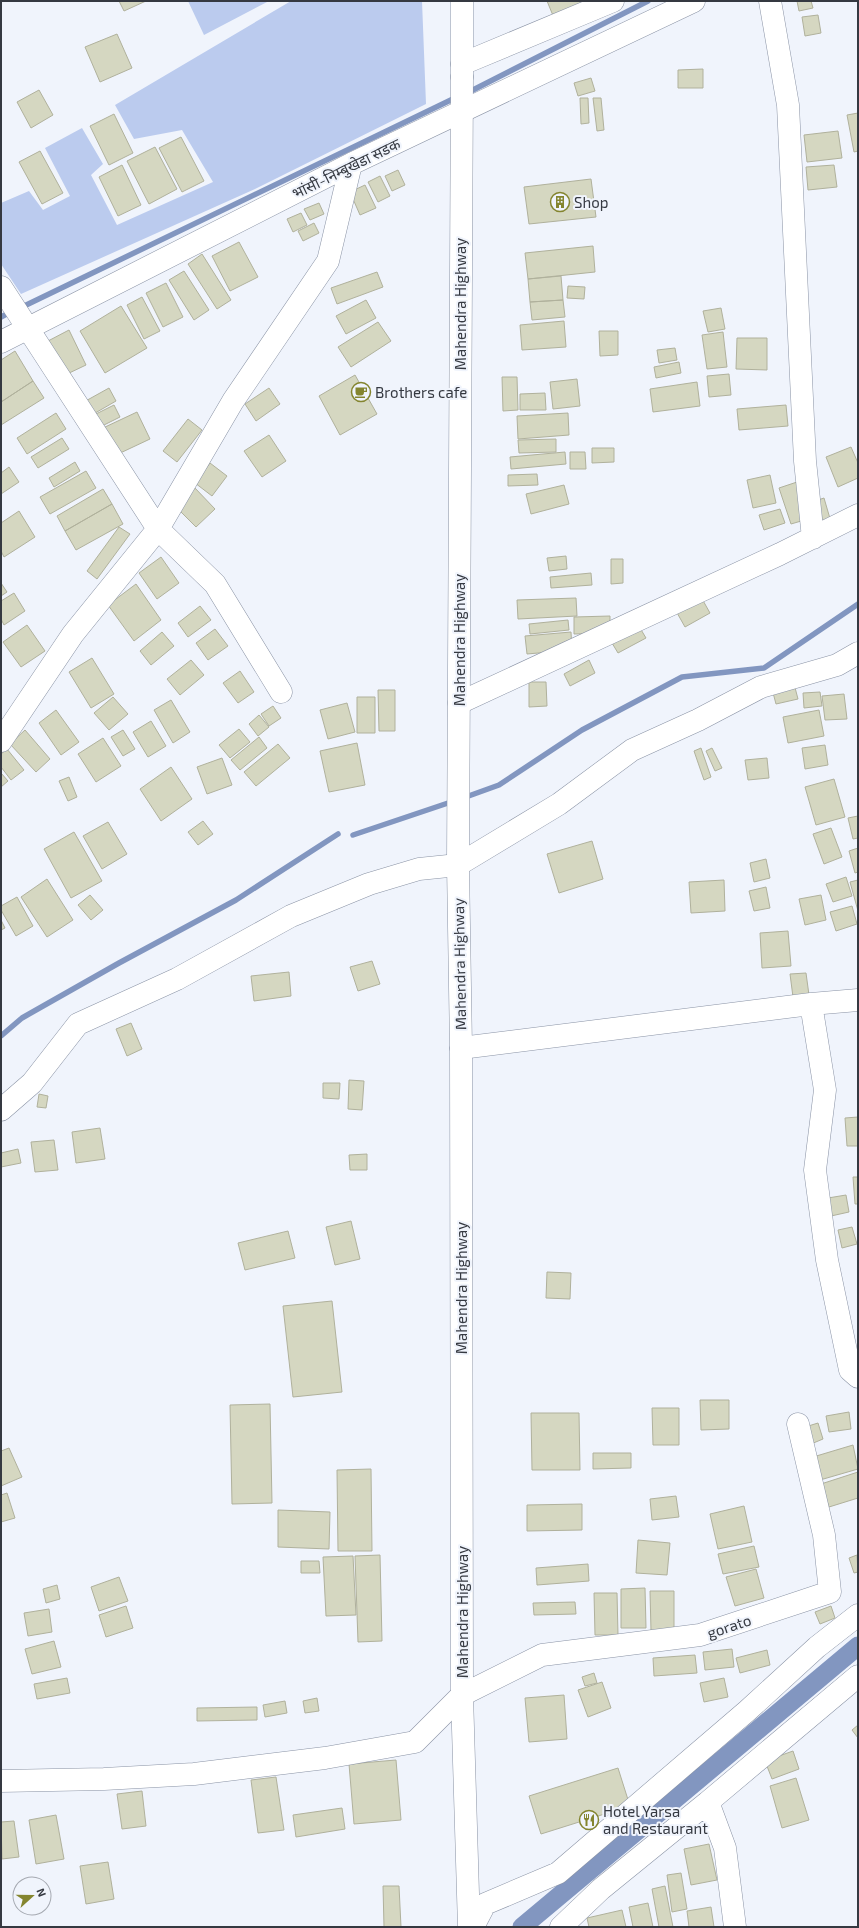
<svg xmlns="http://www.w3.org/2000/svg" width="859" height="1928" viewBox="0 0 859 1928" font-family="'Exo 2','Noto Sans Devanagari',sans-serif">
  <style>
    .green { fill: #bbcbee }
    .lines { fill: none; stroke-linecap: round; stroke-linejoin: round }
    .stream { stroke: #8296c0; stroke-width: 5.5 }
    .canal { stroke: #8296c0; stroke-width: 19 }
    .building { fill: #d5d7c1; stroke: #b0b19c }
    .minor-casing { stroke: #8a93a5; stroke-width: 23 }
    .major-casing { stroke: #8a93a5; stroke-width: 23 }
    .highway-casing { stroke: #8a93a5; stroke-width: 23 }
    .minor { stroke: #fff; stroke-width: 22 }
    .major { stroke: #fff; stroke-width: 22 }
    .highway { stroke: #fff; stroke-width: 22 }
    .labels { text-anchor: middle; dominant-baseline: central; stroke-width: 4; stroke-linejoin: round; paint-order: stroke }
    .street-label { font-size: 15px; fill: #353941; stroke: #f0f4fc }
    .poi-label { font-size: 15px; fill: #353941; stroke: #f0f4fc; text-anchor: start }
  </style>
  <rect width="100%" height="100%" fill="#f0f4fc"/>
  <path class="green" d="M188,1H269L204,35Z
    M291,1H422L426,104L255,189L21,294L1,264V203L29,191L43,210L70,196L45,148L82,128L103,164L91,175L117,225L213,182L182,130L134,139L115,105Z"/>
  <g class="lines">
    <path class="stream" d="M467,93L648,1
      M20,308L457,97
      M1,317L12,311
      M463,798L499,785L582,730L682,677L764,668L858,604
      M353,835L454,801
      M1,1036L22,1018L119,963L236,900L338,834"/>
    <path class="canal" d="M522,1927L858,1646"/>
  </g>
  <path class="building" d="M119,1H146L124,11Z
    M547,1H582L584,6L554,18Z
    M797,1H811L813,8L799,11Z
    M818,15L821,33L805,36L802,17Z
    M117,34L132,68L100,82L85,47Z
    M703,69V88H678V70Z
    M591,78L595,91L578,96L574,83Z
    M39,90L53,115L31,128L17,102Z
    M580,98H588L589,123L581,124Z
    M593,98H601L604,130L597,131Z
    M858,113V151L854,152L847,115Z
    M114,114L133,153L109,165L90,126Z
    M838,131L842,158L807,162L804,135Z
    M181,137L204,181L182,192L159,148Z
    M155,147L177,189L149,204L127,161Z
    M40,151L63,193L42,204L19,162Z
    M122,165L141,205L118,216L99,177Z
    M834,165L837,187L808,190L806,167Z
    M398,170L405,185L392,191L385,176Z
    M380,176L390,196L378,202L368,182Z
    M591,179L596,217L529,224L524,187Z
    M365,185L376,208L360,215L350,192Z
    M319,203L324,214L310,220L304,209Z
    M301,213L307,225L293,232L287,219Z
    M314,223L319,233L303,241L298,231Z
    M239,242L258,277L230,291L212,256Z
    M593,246L595,272L528,279L525,253Z
    M202,254L231,300L217,309L188,264Z
    M184,271L209,310L194,320L169,280Z
    M377,272L383,287L337,304L331,288Z
    M561,276L563,300L530,302L528,279Z
    M166,283L183,317L163,327L146,293Z
    M568,286L585,287L584,299L567,298Z
    M142,297L160,331L144,339L127,305Z
    M366,300L376,318L346,334L336,316Z
    M563,300L565,317L532,320L530,302Z
    M121,306L147,348L105,373L80,331Z
    M721,308L725,329L708,332L703,311Z
    M564,321L566,347L522,350L520,325Z
    M378,322L391,341L351,367L338,347Z
    M69,330L86,365L65,375L48,341Z
    M599,331H618V355L600,356Z
    M723,332L727,367L707,369L702,335Z
    M737,338H767V370L736,369Z
    M675,348L677,360L659,363L657,350Z
    M15,351L33,381L1,402V360Z
    M679,362L681,373L656,378L654,367Z
    M729,374L731,395L709,397L707,376Z
    M355,375L377,414L340,435L319,396Z
    M502,377H517L518,410L503,411Z
    M577,379L580,406L553,409L550,382Z
    M33,381L44,398L1,425V402Z
    M697,382L700,406L653,412L650,389Z
    M109,388L116,401L90,416L82,403Z
    M269,388L280,404L256,421L245,404Z
    M545,393L546,410H520V394Z
    M114,405L120,417L96,429L90,417Z
    M786,405L788,426L739,430L737,409Z
    M137,412L150,439L116,455L103,428Z
    M56,413L66,429L27,454L17,438Z
    M568,413L569,435L518,439L517,416Z
    M188,419L202,430L177,462L163,451Z
    M269,435L286,461L262,477L244,451Z
    M62,438L69,449L38,468L31,457Z
    M556,439V452L519,453L518,440Z
    M851,447L858,463V478L838,487L826,457Z
    M592,448H614V462L592,463Z
    M565,452L566,464L511,469L510,457Z
    M570,452H585L586,469H570Z
    M75,462L80,471L54,487L49,478Z
    M210,463L227,476L212,496L195,483Z
    M9,467L19,482L1,494V473Z
    M86,471L96,488L50,514L40,497Z
    M537,474L538,485L508,486V475Z
    M770,475L776,503L753,508L747,480Z
    M797,482L808,519L791,524L779,488Z
    M564,485L569,504L531,514L526,494Z
    M194,487L215,509L196,527L175,506Z
    M103,489L112,504L65,531L57,516Z
    M824,498L831,522L821,525L815,501Z
    M112,504L123,524L76,550L65,531Z
    M780,509L785,523L764,530L759,515Z
    M19,511L35,537L4,557L1,551V523Z
    M119,527L130,534L97,579L87,571Z
    M566,556L567,569L549,571L547,558Z
    M161,557L179,583L157,599L139,573Z
    M611,559H623V583L611,584Z
    M591,573L592,585L551,588L550,577Z
    M1,583L7,592L1,596Z
    M136,584L161,620L134,641L108,605Z
    M14,593L25,611L4,625L1,619V601Z
    M701,597L710,613L685,627L676,611Z
    M576,598L577,616L518,619L517,600Z
    M200,606L211,620L188,637L178,623Z
    M610,616V633L574,634V617Z
    M568,620L569,630L530,634L529,624Z
    M27,625L45,651L21,667L3,642Z
    M640,628L646,638L618,653L612,643Z
    M215,629L228,646L208,660L196,643Z
    M162,632L174,646L151,665L140,651Z
    M571,632L572,650L527,654L525,636Z
    M92,658L114,694L91,708L69,672Z
    M191,660L204,675L180,695L167,679Z
    M589,660L595,673L570,686L564,674Z
    M240,671L254,692L238,703L223,683Z
    M793,680L798,699L776,704L771,685Z
    M529,682H546L547,706L529,707Z
    M378,690H395V731H379Z
    M820,692L822,706L804,708L803,693Z
    M844,694L847,719L825,720L822,696Z
    M113,697L128,714L109,730L94,713Z
    M357,697H375V733H357Z
    M171,700L190,732L173,743L154,710Z
    M347,703L355,732L328,739L320,710Z
    M273,706L281,718L269,726L261,714Z
    M56,710L79,742L61,755L39,723Z
    M819,710L824,736L788,743L783,717Z
    M259,715L269,727L258,736L249,724Z
    M151,721L166,746L148,757L133,732Z
    M239,729L250,742L230,758L219,745Z
    M25,730L50,759L36,772L10,744Z
    M123,730L135,749L123,756L111,737Z
    M259,737L267,748L240,770L231,760Z
    M103,738L121,766L96,782L78,754Z
    M357,743L365,785L329,792L320,751Z
    M278,744L290,758L256,786L244,772Z
    M825,745L828,765L805,769L802,748Z
    M701,748L711,777L704,780L694,751Z
    M712,748L722,768L715,771L706,751Z
    M7,749L24,770L11,780L1,767V754Z
    M222,758L232,785L207,794L197,767Z
    M767,758L769,778L748,780L745,760Z
    M171,767L192,799L161,821L140,789Z
    M1,773L8,781L1,787Z
    M69,777L77,797L68,801L59,781Z
    M834,779L845,817L816,825L805,787Z
    M858,816V838L853,839L848,818Z
    M203,821L213,834L198,845L188,832Z
    M108,822L127,854L102,869L83,836Z
    M831,828L842,857L824,864L813,834Z
    M74,832L102,881L71,898L44,849Z
    M592,841L603,879L559,893L547,854Z
    M858,848V872L855,873L849,851Z
    M766,859L770,878L754,882L750,863Z
    M846,877L852,896L833,902L826,884Z
    M47,879L73,920L47,937L21,897Z
    M724,880L725,911L691,913L689,882Z
    M858,880V911L850,882Z
    M766,887L770,908L754,911L749,891Z
    M90,895L103,910L91,920L78,905Z
    M821,895L826,920L805,925L799,899Z
    M17,897L33,926L16,936L1,910V906Z
    M852,906L857,924L836,931L830,912Z
    M1,920L5,928L1,930Z
    M788,931L791,966L762,968L760,933Z
    M372,961L380,984L358,991L350,967Z
    M289,972L291,996L254,1001L251,976Z
    M806,973L809,995L793,997L790,974Z
    M131,1023L142,1049L127,1056L116,1029Z
    M349,1080L364,1081L362,1110L348,1109Z
    M323,1083H340L339,1099L323,1098Z
    M39,1094L48,1096L46,1108L37,1107Z
    M858,1117V1146H847L845,1118Z
    M100,1128L105,1159L76,1163L72,1132Z
    M54,1140L58,1170L35,1172L31,1142Z
    M18,1149L21,1163L1,1167V1153Z
    M367,1154V1170H350L349,1155Z
    M853,1177H858V1204H855Z
    M846,1195L849,1212L831,1216L828,1198Z
    M351,1221L360,1259L335,1265L326,1227Z
    M852,1227L857,1244L842,1248L838,1230Z
    M288,1231L295,1258L245,1270L238,1243Z
    M547,1272L571,1273L570,1299L546,1298Z
    M332,1301L342,1392L293,1397L283,1306Z
    M700,1400H729V1429L701,1430Z
    M270,1404L272,1503L232,1504L230,1405Z
    M652,1408H679V1445H653Z
    M849,1412L851,1429L829,1432L826,1416Z
    M531,1413H579L580,1470H532Z
    M818,1423L823,1439L811,1444L805,1427Z
    M853,1445L858,1469L820,1480L813,1457Z
    M9,1448L22,1477L1,1486V1451Z
    M593,1453H631V1468L593,1469Z
    M371,1469L372,1551H338L337,1470Z
    M858,1472V1498L829,1507L821,1484Z
    M7,1493L15,1518L1,1522V1495Z
    M676,1496L679,1517L652,1520L650,1499Z
    M582,1504V1530L527,1531V1505Z
    M744,1506L752,1542L718,1549L710,1514Z
    M278,1510L330,1512L329,1549L278,1547Z
    M638,1540L670,1543L667,1575L636,1573Z
    M754,1546L759,1567L723,1574L718,1554Z
    M380,1555L382,1641L358,1642L355,1556Z
    M857,1555L858,1572L854,1573L849,1558Z
    M353,1556L356,1615L326,1616L323,1557Z
    M301,1561H319L320,1573H301Z
    M588,1564L589,1581L537,1585L536,1568Z
    M756,1569L764,1598L735,1606L726,1577Z
    M119,1577L128,1601L99,1611L91,1587Z
    M57,1585L60,1599L46,1603L43,1589Z
    M645,1588L646,1628H621V1589Z
    M650,1591H674V1631H651Z
    M594,1593H617L618,1635H595Z
    M575,1602L576,1614L534,1615L533,1603Z
    M126,1606L133,1628L106,1637L99,1615Z
    M831,1606L835,1618L820,1624L815,1612Z
    M49,1609L52,1632L28,1636L24,1613Z
    M54,1641L61,1667L32,1674L25,1649Z
    M732,1649L734,1667L705,1670L703,1652Z
    M767,1650L770,1665L740,1673L736,1658Z
    M695,1655L697,1673L654,1676L653,1658Z
    M594,1673L597,1683L585,1686L582,1677Z
    M67,1678L70,1693L37,1699L34,1684Z
    M724,1678L728,1697L704,1702L700,1683Z
    M602,1682L611,1708L588,1717L578,1690Z
    M564,1695L567,1739L529,1742L525,1698Z
    M317,1698L319,1711L305,1713L303,1701Z
    M285,1701L287,1713L265,1717L263,1705Z
    M257,1707V1720L197,1721V1708Z
    M858,1725V1738L852,1730Z
    M793,1751L799,1769L772,1779L765,1761Z
    M396,1760L401,1820L354,1824L349,1764Z
    M618,1768L630,1806L541,1834L529,1796Z
    M276,1777L284,1830L258,1833L251,1780Z
    M796,1778L809,1820L782,1828L770,1786Z
    M142,1791L146,1826L122,1829L117,1794Z
    M342,1808L345,1829L296,1837L293,1815Z
    M56,1815L64,1859L36,1864L29,1820Z
    M14,1821L19,1857L2,1859L1,1822Z
    M709,1844L717,1880L691,1885L684,1849Z
    M108,1862L114,1899L86,1904L80,1866Z
    M681,1873L687,1909L672,1912L667,1875Z
    M383,1886H399L401,1927H384Z
    M665,1886L673,1927H659L652,1889Z
    M648,1903L653,1927H633L629,1907Z
    M711,1907L714,1927H689L687,1911Z
    M622,1910L626,1927H589L587,1918Z"/>
  <g class="lines">
    <defs>
      <path id="minor" d="M770,1L788,105L805,461L813,538
        M462,64L613,1
        M1,287L158,529L215,584L281,692
        M1,342L351,164L694,1
        M459,703L780,554L858,515
        M1,741L73,634L158,529L233,401L328,261L351,164
        M811,1004L825,1090L815,1170L827,1260L850,1370L858,1377
        M461,1048L811,1004L858,1000
        M1,1110L32,1083L78,1024L177,979L291,916L369,884L419,869L458,865L559,804L632,750L698,720L761,687L837,665L858,653
        M1,1781L104,1779L194,1774L325,1758L415,1742L462,1695L542,1655L700,1635L830,1592L824,1535L798,1424
        M708,1802L858,1676
        M473,1927L485,1904L558,1873L747,1711L817,1647L858,1615
        M561,1927L601,1889L708,1802L725,1848L735,1927"/>
      <path id="major" d="M462,1V77"/>
      <path id="highway" d="M462,77L458,865L461,1048L462,1695L469,1927"/>
    </defs>
    <use href="#minor" class="minor-casing"/>
    <use href="#major" class="major-casing"/>
    <use href="#highway" class="highway-casing"/>
    <use href="#minor" class="minor"/>
    <use href="#major" class="major"/>
    <use href="#highway" class="highway"/>
  </g>
  <defs>
    <symbol id="building-ring" viewBox="-11 -11 22 22"><circle r="9.5" fill="#f0f4fc" stroke="#84852f" stroke-width="1.5"/><path d="M-4-6H4V6H1V3H-1V6H-4ZM-2.5-4.3h1.7v1.8h-1.7ZM.8-4.3h1.7v1.8H.8ZM-2.5-1h1.7V.8h-1.7ZM.8-1h1.7V.8H.8Z" fill="#84852f"/></symbol>
    <symbol id="cafe-ring" viewBox="-11 -11 22 22"><circle r="9.5" fill="#f0f4fc" stroke="#84852f" stroke-width="1.5"/><path d="M-5.5-4.5H6V0H3Q3 3.5 0 3.5H-2.5Q-5.5 3.5-5.5 0ZM3-3.2v2h1.7v-2ZM-6 4.5H4V6H-6Z" fill="#84852f"/></symbol>
    <symbol id="restaurant-ring" viewBox="-11 -11 22 22"><circle r="9.5" fill="#f0f4fc" stroke="#84852f" stroke-width="1.5"/><path d="M-5-6h1v4h1v-4h1v4h1v-4h1v5L-1.5 .5V6h-2V.5L-5-1ZM5-6V6H3V1.5H1.5Q1.5-4 5-6Z" fill="#84852f"/></symbol>
  </defs>
  <g fill-rule="evenodd">
    <use href="#building-ring" x="549" y="191" width="22" height="22"/>
    <use href="#cafe-ring" x="350" y="381" width="22" height="22"/>
    <use href="#restaurant-ring" x="578" y="1809" width="22" height="22"/>
  </g>
  <g class="labels">
    <g class="street-label">
      <text transform="translate(346 168) rotate(-26)">भांसी-निम्बुखेडा सडक</text>
      <text transform="translate(460 304) rotate(-90)">Mahendra Highway</text>
      <text transform="translate(459 640) rotate(-90)">Mahendra Highway</text>
      <text transform="translate(459 964) rotate(-91)">Mahendra Highway</text>
      <text transform="translate(461 1288) rotate(-90)">Mahendra Highway</text>
      <text transform="translate(462 1612) rotate(-90)">Mahendra Highway</text>
      <text transform="translate(729 1626) rotate(-18)">gorato</text>
    </g>
    <g class="poi-label">
      <text x="574" y="202">Shop</text>
      <text x="375" y="392">Brothers cafe</text>
      <text x="603" y="1811">Hotel Yarsa<tspan x="603" dy="17">and Restaurant</tspan></text>
    </g>
  </g>
  <rect width="859" height="1928" fill="none" stroke="#353941" stroke-width="4"/>
  <g transform="translate(32 1896) rotate(69)"><circle r="19" fill="#f0f4fc" stroke="#a5a9b1"/>
  <path d="M0-3L7 15L0 10L-7 15Z" fill="#84852f"/>
  <text y="-6" font-size="11" font-weight="bold" text-anchor="middle" fill="#353941">N</text>
  </g>
</svg>
